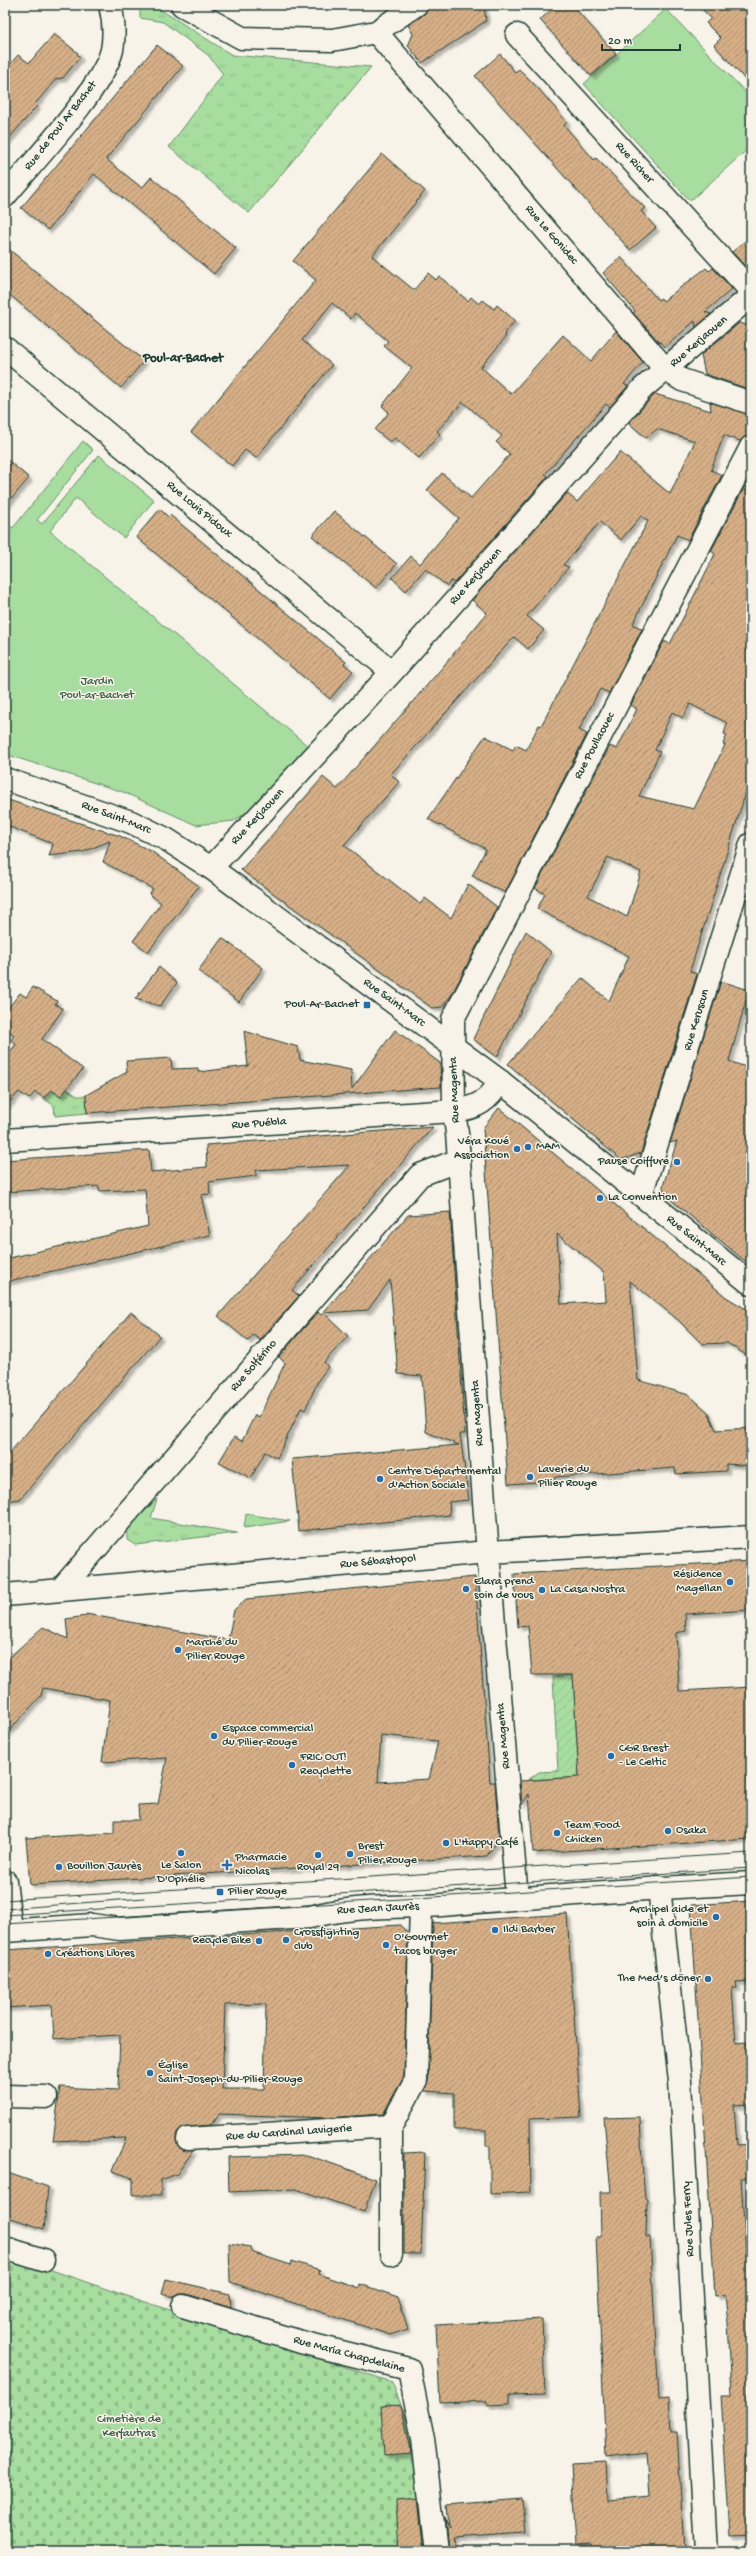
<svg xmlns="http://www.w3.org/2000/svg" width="756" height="2556" viewBox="0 0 756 2556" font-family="'Gochi Hand',sans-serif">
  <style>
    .grass { fill: url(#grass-tufts); stroke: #648d6a }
    .cemetery { fill: url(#cemetery-stones); stroke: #648d6a }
    .park { fill: #a8dda0; stroke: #648d6a }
    .garden { fill: url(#garden-furrows); stroke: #648d6a }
    .building { fill: url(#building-hatch); stroke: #1f3d34; fill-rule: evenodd; filter: url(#shadow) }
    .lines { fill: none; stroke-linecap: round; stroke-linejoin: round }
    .street-casing { stroke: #1f3d34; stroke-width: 25 }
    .secondary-casing { stroke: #1f3d34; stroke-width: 25 }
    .street { stroke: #f7f3e8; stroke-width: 22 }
    .secondary { stroke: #f7f3e8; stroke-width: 22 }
    .tram { stroke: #1f3d34; stroke-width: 1 }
    .poi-dot { fill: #1f6fb2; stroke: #f7f3e8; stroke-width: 1.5 }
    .labels { text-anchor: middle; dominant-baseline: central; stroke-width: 3; stroke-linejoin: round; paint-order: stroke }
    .street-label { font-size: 12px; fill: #1f3d34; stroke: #f7f3e8 }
    .park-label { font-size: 12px; fill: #3a5d4a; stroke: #f7f3e8 }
    .poi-label { font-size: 12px; fill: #1f3d34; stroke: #f7f3e8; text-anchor: start }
    .neighbourhood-label { font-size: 13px; font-weight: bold; fill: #1f3d34; stroke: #f7f3e8 }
  </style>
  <defs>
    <pattern id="grass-tufts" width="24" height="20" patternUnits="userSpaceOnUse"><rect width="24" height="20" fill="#a8dda0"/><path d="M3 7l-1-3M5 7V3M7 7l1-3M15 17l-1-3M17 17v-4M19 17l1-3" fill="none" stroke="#90bf8a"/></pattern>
    <pattern id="cemetery-stones" width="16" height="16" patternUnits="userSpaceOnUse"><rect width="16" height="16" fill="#a8dda0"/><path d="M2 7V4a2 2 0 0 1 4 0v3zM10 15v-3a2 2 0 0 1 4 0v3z" fill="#90bf8a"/></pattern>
    <pattern id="garden-furrows" width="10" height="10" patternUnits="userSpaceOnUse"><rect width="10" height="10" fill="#a8dda0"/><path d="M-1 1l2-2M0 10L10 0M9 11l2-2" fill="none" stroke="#90bf8a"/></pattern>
    <pattern id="building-hatch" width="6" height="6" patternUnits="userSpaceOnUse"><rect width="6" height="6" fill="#d6af87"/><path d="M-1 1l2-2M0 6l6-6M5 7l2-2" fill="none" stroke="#ad906f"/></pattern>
    <filter id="shadow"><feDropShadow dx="3.5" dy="3.5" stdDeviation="1" flood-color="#0004"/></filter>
  </defs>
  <rect width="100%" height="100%" fill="#f7f3e8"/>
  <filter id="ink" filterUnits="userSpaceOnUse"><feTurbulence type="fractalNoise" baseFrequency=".025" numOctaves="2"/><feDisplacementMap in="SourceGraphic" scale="8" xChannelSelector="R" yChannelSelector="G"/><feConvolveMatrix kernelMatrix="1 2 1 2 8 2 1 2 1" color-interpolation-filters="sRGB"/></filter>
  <g filter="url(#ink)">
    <path class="grass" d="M143,5H153L232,55L371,67L249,213L169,147L223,74L208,55L163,22L140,18V10Z
      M67,1089L77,1096H86L87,1113L55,1116L54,1106L44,1098L51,1090L61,1096Z
      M157,1499L151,1518L237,1533L135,1545L127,1540V1529Z
      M246,1514L290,1521L244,1528Z"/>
    <path class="cemetery" d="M5,2254L121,2294L392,2382L416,2443L425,2551H5Z"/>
    <path class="park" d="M666,9L751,98V146L690,201L584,84Z
      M83,441L93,450L37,520L42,524L99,455L154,500L124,538L76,498L50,531L308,746L255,806L234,821L196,825L123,792L5,754V522L13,528Z"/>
    <path class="garden" d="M573,1675L579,1777L528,1780L539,1772L558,1771L553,1677Z"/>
    <path class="building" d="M428,5H484L486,21L422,63L408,46L413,34L408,25L423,15Z
      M556,5H572L616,54L591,76L540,20Z
      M698,5H744L751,12V86L714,45L721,38L706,23L711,18Z
      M54,34L78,53L77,54L80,57L63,78L56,79L35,104L37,106L5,143V70L18,55L29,63Z
      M157,45L183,66L106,159L142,188L151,177L236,248L214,274L94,174L48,230L21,208Z
      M500,54L515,72L519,69L538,88L567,122L564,125L594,160L596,158L645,208L641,211L656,228L630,250L475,76Z
      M382,154L425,191L372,256L414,290L428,273L436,280L439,276L468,301L471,297L479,304L483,300L494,309L497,305L515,321L506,332L505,338L481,367L511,394L563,335L591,361L616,331L643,362L624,384L628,386L610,407L606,404L545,474L548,476L454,583L451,581L447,586L425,569L406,591L392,578L411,556L420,564L459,518L427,490L442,473L471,498L510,454L496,442L502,436L463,402L437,431L440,434L419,458L395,438L390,442L375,430L389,412L382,406L412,368L384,346L388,341L355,313L351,319L332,303L302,340L332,365L256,458L245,450L232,466L191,432L316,280L293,261Z
      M751,236V272L732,252Z
      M5,246L144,361L121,388L5,291Z
      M621,257L658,300L661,298L663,301L706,268L709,271L713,268L732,289L705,312L711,314L696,327L695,321L665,347L661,342L660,343L633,313L635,311L603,273Z
      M739,323L751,326V390L705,374L701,355Z
      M655,394L711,411L710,402L751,415V435L740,441L724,435L711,470L722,475L688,540L677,535L633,624L642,629L609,693L600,689L579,730L587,734L505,893L472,876L486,849L428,819L485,736L513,750L516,745L526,750L539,725L541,726L648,521L641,516L621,540L600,522L563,565L569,567L527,616L544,630L528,649L514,637L391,774L399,782L344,845L420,904L425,898L451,918L468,884L497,907L451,996L442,1007L432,1008L241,870L323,777L337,789L441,669L487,613L472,600L567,493L577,502L620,452L670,494L695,441L657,429L646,438L629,423Z
      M5,458L29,478L5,506Z
      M745,486L751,489V776L690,971L697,974L641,1153L621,1160L508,1064L582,978L609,1001L629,956L537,909L545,894L535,888L610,746L617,749L637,709L631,705L664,641L670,644L715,554L711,551ZM690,704L727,723L724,734L727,735L723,744L725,745L694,809L639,796L660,752L655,750L672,712L683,718ZM608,857L641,872L627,917L588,896Z
      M160,509L168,517L170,515L346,662L344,664L353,671L330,699L136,537Z
      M334,511L397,564L376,588L312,536Z
      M5,799L120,836L151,851L199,886L148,952L133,941L161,903L149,894L153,889L103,862L110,841L83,852L49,856L53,844L5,825Z
      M526,931L551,952L497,1057L473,1039Z
      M222,938L263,968L239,1002L198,971Z
      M159,967L177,983L160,1006L135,999Z
      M721,981L749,990L729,1061L751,1069V1266L664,1194L663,1186L677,1141L670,1143Z
      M33,987L57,1001L55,1004L63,1009L42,1039L83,1069L61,1096L51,1090L44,1098L35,1092L29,1099L19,1092L5,1107V1059L16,1044L11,1040L14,1035L5,1028V1012L20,993L26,997Z
      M395,1030L440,1063L441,1087L87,1113L86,1095L127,1072L126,1061L171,1058L172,1069L198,1068V1072L248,1066L244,1031L298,1047L300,1060L351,1070L352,1089Z
      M499,1108L726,1297L751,1312V1358L727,1343L702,1344L678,1320L630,1281L638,1380L689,1395L708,1412L716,1430L751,1428V1466L726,1464V1471L676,1474L675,1468L555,1477V1481L508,1484L483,1128ZM557,1234L604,1272L606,1301L561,1304Z
      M433,1127L292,1290L299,1296L260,1340L253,1335L248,1341L218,1316L350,1165L256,1170V1176L209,1182L210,1194L201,1195L210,1235L5,1282V1259L148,1226L145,1189L99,1191V1186L5,1192V1160L149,1150L151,1172L207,1167L206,1145Z
      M450,1212L465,1434H460L469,1500L449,1502L450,1515L299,1531L292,1459L459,1445L426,1432L422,1376L398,1374L390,1280L368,1310L324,1313L348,1336L324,1362L328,1367L319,1379L305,1410L301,1408L277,1458L265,1452L251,1478L219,1462L234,1437L242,1441L255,1415L259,1417L285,1363L279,1357L318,1312L321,1315L408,1215Z
      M131,1312L160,1336L20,1499L5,1501V1458Z
      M751,1561V1610L685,1614L686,1631L676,1633L679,1691L751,1687V1839L533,1853L529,1794L522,1805L520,1781L579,1777L573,1675H532L528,1626L518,1627L514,1574Z
      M475,1577L490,1782H495L499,1838L487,1856L30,1885L26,1838L114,1833V1820H139L138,1805L158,1804L167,1758L102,1762L110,1700L43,1688L41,1696L5,1735V1661L43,1627L68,1639L66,1619L86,1616V1614L228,1640L234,1610L246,1599ZM381,1735L438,1741L429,1779L378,1782Z
      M751,1901V1981L736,1982L737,1988H732L736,2043L747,2042L750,2104L734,2105L737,2145L751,2144V2177L741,2178L746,2252H751V2534L730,2535L721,2395H732L728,2323L725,2295L715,2296L691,1905Z
      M567,1914L581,2117L530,2119L531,2192L490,2194V2146H486V2130H454V2093L424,2091L428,2080L433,1923Z
      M400,1925L408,1934L404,2077L383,2114L327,2118L219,2114L211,2125L187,2127L177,2133L176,2139L178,2146L183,2150L193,2151L177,2174L161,2180V2195H133V2178L112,2171L126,2138L53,2141L60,2087L118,2090L120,2035L54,2039L52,2005L5,2008V1950ZM266,2004L264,2089H222L225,2005Z
      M640,2117L642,2162L645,2198H647L646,2237H650L659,2400L669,2399L671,2431H677L684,2551H594L593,2544L576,2545L571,2464L606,2462L608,2500L650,2496L647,2452L606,2457L596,2237H601L600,2192H611L604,2118Z
      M425,2152L421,2254H404V2153Z
      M307,2155L376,2179L364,2212L296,2189L229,2192L228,2157Z
      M5,2172L48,2187L44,2229L5,2216Z
      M229,2243L250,2247L251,2252L291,2265L292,2261L320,2270L319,2274L359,2288L360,2284L398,2297L408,2329L390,2335L230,2282Z
      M166,2279L230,2294L231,2308L187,2294H180L174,2297L162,2293Z
      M542,2319L545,2394L510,2395V2404L487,2405V2401L440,2403L436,2325Z
      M401,2405L412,2454L384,2456L381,2406Z
      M417,2499L423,2551H399L396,2501Z
      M522,2499L525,2533L452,2538L457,2551H448L445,2518L449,2529L447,2505Z"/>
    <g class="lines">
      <defs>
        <path id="street" d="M182,5L242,38L332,40L376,32L416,5
          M376,32L666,370L682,380L751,403
          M517,35L751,291
          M5,196C32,163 103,88 112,50C115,34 114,21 110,5
          M5,348L392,672
          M211,868L392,672L643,388L751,296
          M5,1140L454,1111C477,1108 489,1101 500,1081
          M641,1195L751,844
          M61,1589L420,1175L459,1160
          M5,1881L11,1930
          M659,1887L680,2081L706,2551
          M517,1898L486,1528L457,1133L454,1111L453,1019L751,447
          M5,2096L46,2097
          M188,2139L391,2126
          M5,2248L43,2260
          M391,2254V2126L416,2080L421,1906
          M183,2306L301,2342L409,2369L423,2439L436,2551"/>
        <path id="secondary" d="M5,779L131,822L166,839L211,868L500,1081L751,1284
          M5,1595L488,1552L751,1537
          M5,1931L92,1925L120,1929L310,1917C352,1905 398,1908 442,1905C545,1896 648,1888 751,1883"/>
      </defs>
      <use href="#street" class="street-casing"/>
      <use href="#secondary" class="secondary-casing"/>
      <use href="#street" class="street"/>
      <use href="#secondary" class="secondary"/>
      <path class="tram" d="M5,1900L751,1853
        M5,1909L144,1898
        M5,1915L751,1868
        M5,1924L751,1877"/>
    </g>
  </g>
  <g class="poi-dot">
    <rect x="363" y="1001" width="8" height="8" rx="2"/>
    <circle cx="528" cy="1147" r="4"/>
    <circle cx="517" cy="1149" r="4"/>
    <circle cx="677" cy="1162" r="4"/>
    <circle cx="600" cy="1198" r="4"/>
    <circle cx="530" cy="1477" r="4"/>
    <circle cx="380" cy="1479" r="4"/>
    <circle cx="730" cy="1582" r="4"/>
    <circle cx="466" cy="1589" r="4"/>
    <circle cx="542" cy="1590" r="4"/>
    <circle cx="178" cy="1650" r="4"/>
    <circle cx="214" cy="1736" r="4"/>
    <circle cx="611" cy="1756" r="4"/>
    <circle cx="292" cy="1765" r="4"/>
    <circle cx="668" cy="1831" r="4"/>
    <circle cx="557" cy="1833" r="4"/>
    <circle cx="446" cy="1843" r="4"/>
    <circle cx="181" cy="1853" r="4"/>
    <circle cx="350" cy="1854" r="4"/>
    <circle cx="318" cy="1855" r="4"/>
    <path d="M225 1859h4v4h4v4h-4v4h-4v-4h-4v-4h4z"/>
    <circle cx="59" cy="1867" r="4"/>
    <rect x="216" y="1888" width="8" height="8" rx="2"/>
    <circle cx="716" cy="1917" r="4"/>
    <circle cx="495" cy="1930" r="4"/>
    <circle cx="286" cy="1940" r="4"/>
    <circle cx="259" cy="1941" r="4"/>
    <circle cx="386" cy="1945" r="4"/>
    <circle cx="48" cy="1954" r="4"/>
    <circle cx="708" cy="1979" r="4"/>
    <circle cx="150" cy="2073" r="4"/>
  </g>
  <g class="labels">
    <g class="street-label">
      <text transform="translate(61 126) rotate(-52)">Rue de Poul Ar Bachet</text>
      <text transform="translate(634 163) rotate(48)">Rue Richer</text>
      <text transform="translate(551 235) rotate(49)">Rue Le Gonidec</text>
      <text transform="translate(699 342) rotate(-41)">Rue Kerjaouen</text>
      <text transform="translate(199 510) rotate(40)">Rue Louis Pidoux</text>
      <text transform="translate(476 577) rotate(-48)">Rue Kerjaouen</text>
      <text transform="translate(595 746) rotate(-62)">Rue Poullaouec</text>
      <text transform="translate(258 817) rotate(-47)">Rue Kerjaouen</text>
      <text transform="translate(116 818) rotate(21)">Rue Saint-Marc</text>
      <text transform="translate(394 1003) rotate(36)">Rue Saint-Marc</text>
      <text transform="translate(697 1020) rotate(-73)">Rue Keruscun</text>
      <text transform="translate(455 1090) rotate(-92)">Rue Magenta</text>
      <text transform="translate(259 1124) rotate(-4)">Rue Puébla</text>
      <text transform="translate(696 1241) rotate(39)">Rue Saint-Marc</text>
      <text transform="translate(254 1366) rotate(-49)">Rue Solférino</text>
      <text transform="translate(478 1413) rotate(-94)">Rue Magenta</text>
      <text transform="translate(378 1562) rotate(-5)">Rue Sébastopol</text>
      <text transform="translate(504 1736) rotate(-95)">Rue Magenta</text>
      <text transform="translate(378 1909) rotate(-3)">Rue Jean Jaurès</text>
      <text transform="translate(289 2133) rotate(-4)">Rue du Cardinal Lavigerie</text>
      <text transform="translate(689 2219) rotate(-93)">Rue Jules Ferry</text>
      <text transform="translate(349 2355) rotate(15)">Rue Maria Chapdelaine</text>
    </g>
    <g class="park-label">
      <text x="97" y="682">Jardin<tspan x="97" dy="14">Poul-ar-Bachet</tspan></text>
      <text x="129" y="2420">Cimetière de<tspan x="129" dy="14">Kerfautras</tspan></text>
    </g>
    <g class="poi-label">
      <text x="359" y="1005" text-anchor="end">Poul-Ar-Bachet</text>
      <text x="509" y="1142" text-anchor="end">Véra Koué<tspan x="509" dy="14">Association</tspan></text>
      <text x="536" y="1147">MAM</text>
      <text x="669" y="1162" text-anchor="end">Pause Coiffure</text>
      <text x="608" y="1198">La Convention</text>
      <text x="538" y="1470">Laverie du<tspan x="538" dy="14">Pilier Rouge</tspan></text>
      <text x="388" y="1472">Centre Départemental<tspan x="388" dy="14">d'Action Sociale</tspan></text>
      <text x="722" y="1575" text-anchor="end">Résidence<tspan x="722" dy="14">Magellan</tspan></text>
      <text x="474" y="1582">Elara prend<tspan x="474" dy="14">soin de vous</tspan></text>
      <text x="550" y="1590">La Casa Nostra</text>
      <text x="186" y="1643">Marché du<tspan x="186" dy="14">Pilier Rouge</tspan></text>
      <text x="222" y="1729">Espace commercial<tspan x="222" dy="14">du Pilier-Rouge</tspan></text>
      <text x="619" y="1749">CGR Brest<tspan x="619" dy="14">- Le Celtic</tspan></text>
      <text x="300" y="1758">FRIC OUT!<tspan x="300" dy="14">Recyclette</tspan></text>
      <text x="565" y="1826">Team Food<tspan x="565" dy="14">Chicken</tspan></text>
      <text x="676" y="1831">Osaka</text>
      <text x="454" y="1843">L'Happy Café</text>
      <text x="358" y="1847">Brest<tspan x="358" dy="14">Pilier Rouge</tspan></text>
      <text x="235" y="1858">Pharmacie<tspan x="235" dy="14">Nicolas</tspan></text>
      <text x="181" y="1866" text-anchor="middle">Le Salon<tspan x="181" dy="14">D'Ophélie</tspan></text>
      <text x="67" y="1867">Bouillon Jaurès</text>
      <text x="318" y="1868" text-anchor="middle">Royal 29</text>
      <text x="228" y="1892">Pilier Rouge</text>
      <text x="708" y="1910" text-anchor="end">Archipel aide et<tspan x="708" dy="14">soin à domicile</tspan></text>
      <text x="503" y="1930">Ildi Barber</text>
      <text x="294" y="1933">Crossfighting<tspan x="294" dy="14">club</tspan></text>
      <text x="394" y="1938">O'Gourmet<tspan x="394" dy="14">tacos burger</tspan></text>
      <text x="251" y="1941" text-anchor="end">Recycle Bike</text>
      <text x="56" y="1954">Créations Libres</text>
      <text x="700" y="1979" text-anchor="end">The Med’s döner</text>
      <text x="158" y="2066">Église<tspan x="158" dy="14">Saint-Joseph-du-Pilier-Rouge</tspan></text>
    </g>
    <g class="neighbourhood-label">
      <text x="183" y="358">Poul-ar-Bachet</text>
    </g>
  </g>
  <rect width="756" height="2556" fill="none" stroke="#f7f3e8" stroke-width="20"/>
  <rect x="10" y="10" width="736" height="2536" fill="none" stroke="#1f3d34" stroke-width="1.5" filter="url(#ink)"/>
  <path d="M602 44v6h78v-6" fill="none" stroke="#1f3d34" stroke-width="2"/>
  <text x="608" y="44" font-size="12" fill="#1f3d34" stroke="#f7f3e8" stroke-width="3" paint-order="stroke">20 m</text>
</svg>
